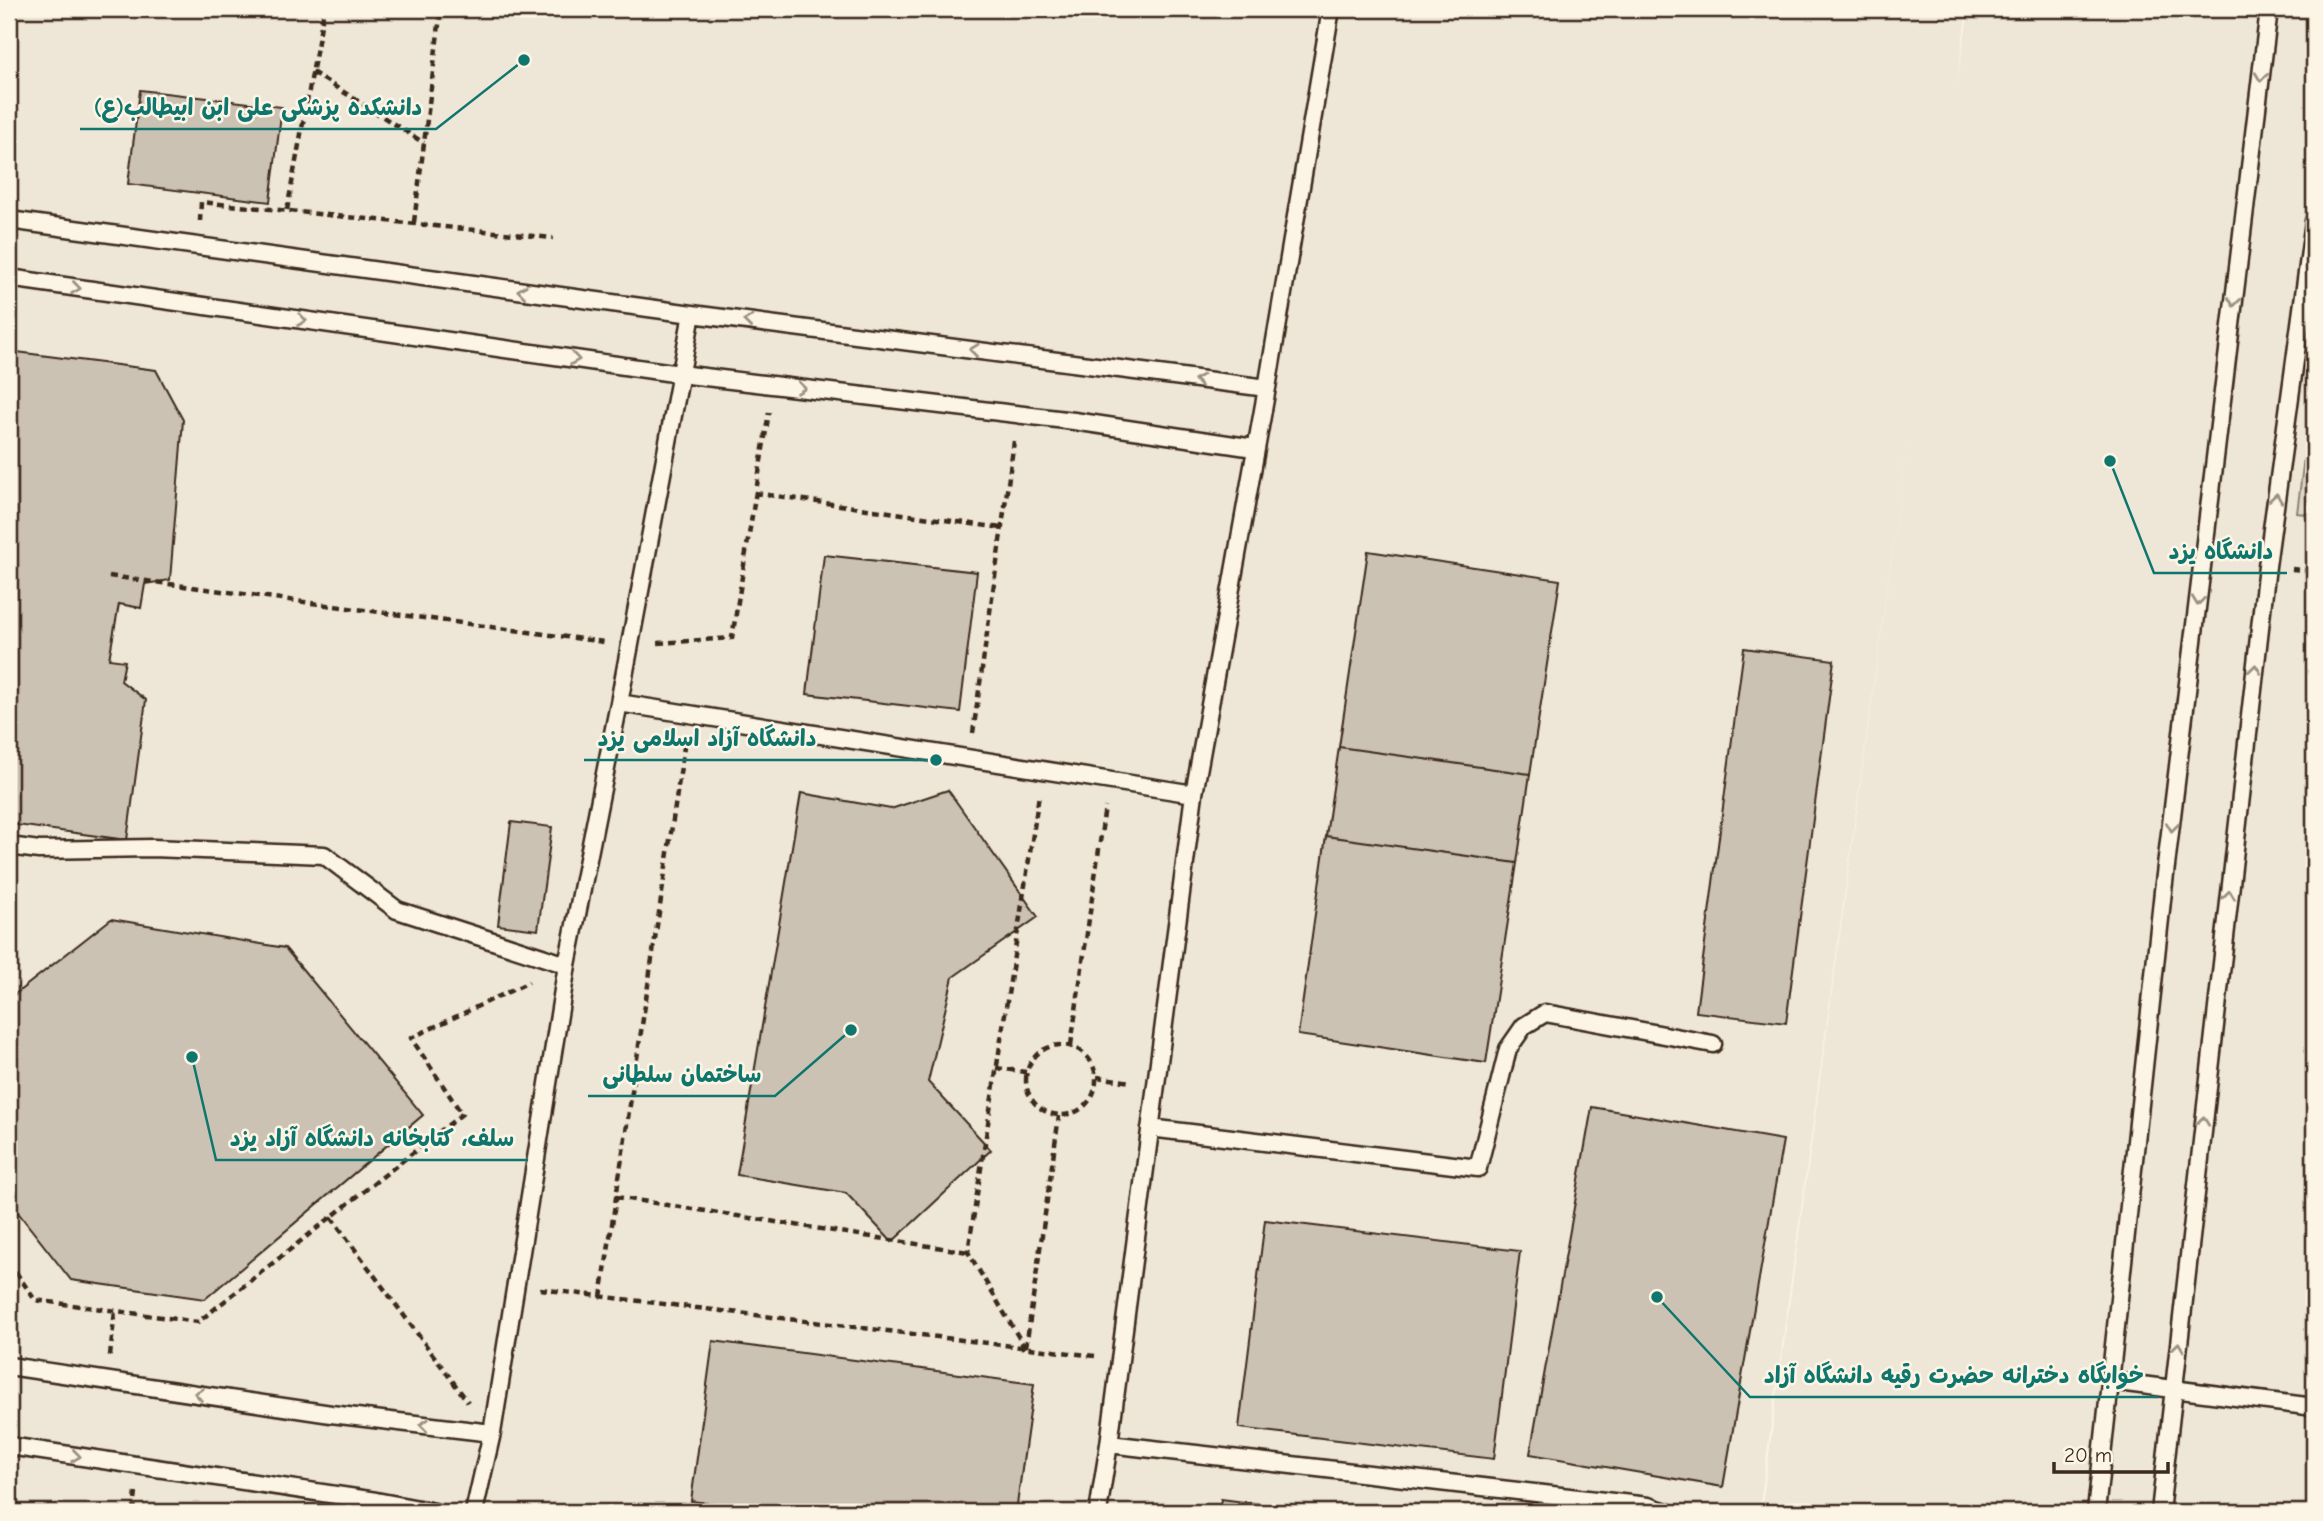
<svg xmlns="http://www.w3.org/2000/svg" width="2323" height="1521" viewBox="0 0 2323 1521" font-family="'Comic Neue','Playpen Sans Arabic',sans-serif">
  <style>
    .built { fill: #eee6d6 }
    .green { fill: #e0d8c8; stroke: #8e8173; stroke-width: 2 }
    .building { fill: #ccc2b3; stroke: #3b2a1e; stroke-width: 2 }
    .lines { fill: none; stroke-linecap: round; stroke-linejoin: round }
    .lane-casing { stroke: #3b2a1e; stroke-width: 21 }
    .path { stroke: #3b2a1e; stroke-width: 4.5; stroke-dasharray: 7 5; stroke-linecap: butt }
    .lane { stroke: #fcf5e5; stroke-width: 16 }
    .oneway { stroke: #9c9082 }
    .leader { fill: none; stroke: #0f766e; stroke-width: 2.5 }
    .callout-dot { fill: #0f766e; stroke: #fcf5e5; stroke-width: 2.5 }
    .callout-label { font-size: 23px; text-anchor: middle; font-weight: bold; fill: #0f766e; stroke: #fcf5e5; stroke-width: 5; stroke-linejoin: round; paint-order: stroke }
  </style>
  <rect width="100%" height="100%" fill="#fcf5e5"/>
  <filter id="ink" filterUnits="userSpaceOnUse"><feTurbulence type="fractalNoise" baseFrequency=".0143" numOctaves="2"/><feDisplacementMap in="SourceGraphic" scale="14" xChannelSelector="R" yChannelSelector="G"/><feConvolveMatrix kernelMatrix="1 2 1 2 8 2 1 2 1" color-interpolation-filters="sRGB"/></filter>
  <g filter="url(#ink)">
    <path class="built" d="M9,9H1967L1956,89L1969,9H2314V1512H1761L1912,407L1759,1512H9Z"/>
    <path class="green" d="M2314,378V515L2297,513Z"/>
    <path class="building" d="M140,90L282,107L270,202L128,184Z
      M9,351L156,370L183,420L170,580L145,584L141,608L119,604L109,659L125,661L121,681L146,700L127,840L9,824Z
      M1368,551L1560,580L1530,774L1339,747Z
      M824,555L977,572L960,712L807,694Z
      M1744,648L1834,660L1786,1023L1696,1012Z
      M1339,747L1530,774L1517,863L1326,836Z
      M948,790L1038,917L953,977L928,1082L991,1150L892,1242L846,1193L737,1175L801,793L891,809Z
      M511,822L552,827L538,930L498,925Z
      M1326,836L1517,863L1486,1063L1298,1035Z
      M111,919L285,948L423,1115L205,1299L71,1280L9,1201V999Z
      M1592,1107L1783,1140L1723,1487L1530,1454Z
      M1265,1220L1520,1251L1494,1459L1239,1428Z
      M713,1341L1034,1384L1016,1512H733V1506L691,1501Z
      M1221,1499L1323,1512H1219Z"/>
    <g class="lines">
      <defs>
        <path id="lane" d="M9,220L692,314L1267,388
          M9,278L680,374L1074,421L1254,448
          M619,703L1194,794
          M9,846L39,850L153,848L324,855L397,910L567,965
          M1150,1128L1478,1168L1508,1049L1524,1026L1545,1013L1713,1044
          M9,1366L331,1414L492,1433
          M2110,1381L2314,1407
          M1109,1444L1648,1506L1667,1512
          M9,1446L376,1501L435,1512
          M474,1512L492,1433L567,965L619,703L692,314
          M1098,1512L1109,1444L1194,794L1267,388L1331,9
          M2096,1512L2163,891L2269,9
          M2160,1512L2267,566L2314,221"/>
      </defs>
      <use href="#lane" class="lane-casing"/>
      <path class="path" d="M312,72L424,143
        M287,210L324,9
        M200,221L201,202L553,238
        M414,222L441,9
        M755,493L1001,528
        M2292,569L2314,571
        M109,576L604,642
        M658,643L732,638L769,412
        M973,733L1014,441
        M1071,1045L1105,807
        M1026 1080a35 35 0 1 1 70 0a35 35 0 1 1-70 0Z
        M996,1068L1026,1072
        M1097,1077L1131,1082
        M616,1197L968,1252
        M331,1217L468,1402
        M9,1262L35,1300L198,1322L462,1114L411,1038L529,982
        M540,1289L1095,1356
        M601,1297L685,740
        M1026,1347L1059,1116
        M1025,1348L968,1252L1039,795
        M110,1356L115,1311
        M134,1512L136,1492"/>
      <use href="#lane" class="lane"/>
    </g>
    <defs><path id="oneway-chevron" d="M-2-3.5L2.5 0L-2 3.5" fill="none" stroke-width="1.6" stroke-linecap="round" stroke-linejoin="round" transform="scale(1.75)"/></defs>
    <g class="oneway">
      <use href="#oneway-chevron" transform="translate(2261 77) rotate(97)"/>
      <use href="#oneway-chevron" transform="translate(76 288) rotate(8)"/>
      <use href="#oneway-chevron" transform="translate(522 291) rotate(-172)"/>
      <use href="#oneway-chevron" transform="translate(2234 302) rotate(97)"/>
      <use href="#oneway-chevron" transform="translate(302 320) rotate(8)"/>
      <use href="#oneway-chevron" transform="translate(748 321) rotate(-173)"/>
      <use href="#oneway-chevron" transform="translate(974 350) rotate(-173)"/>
      <use href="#oneway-chevron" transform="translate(575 359) rotate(8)"/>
      <use href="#oneway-chevron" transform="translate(1199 380) rotate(-173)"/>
      <use href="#oneway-chevron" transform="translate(801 388) rotate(7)"/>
      <use href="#oneway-chevron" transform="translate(2276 498) rotate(-82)"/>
      <use href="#oneway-chevron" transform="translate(2198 601) rotate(97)"/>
      <use href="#oneway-chevron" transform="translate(2255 669) rotate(-83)"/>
      <use href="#oneway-chevron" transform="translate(2172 827) rotate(97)"/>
      <use href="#oneway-chevron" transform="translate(2229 895) rotate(-83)"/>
      <use href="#oneway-chevron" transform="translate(2203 1121) rotate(-83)"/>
      <use href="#oneway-chevron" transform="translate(2178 1347) rotate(-83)"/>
      <use href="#oneway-chevron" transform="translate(199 1394) rotate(-171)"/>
      <use href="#oneway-chevron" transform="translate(424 1425) rotate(-173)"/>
      <use href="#oneway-chevron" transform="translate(76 1456) rotate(8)"/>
    </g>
  </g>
  <path class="leader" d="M524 60L436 129H80M2110 461L2154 573H2287M936 760L830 760H584M851 1030L775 1096H588M192 1057L216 1160H528M1657 1297L1750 1397H2158"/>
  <g class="callout-dot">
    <circle cx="524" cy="60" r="7"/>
    <circle cx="2110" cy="461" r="7"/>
    <circle cx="936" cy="760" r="7"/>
    <circle cx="851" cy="1030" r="7"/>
    <circle cx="192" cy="1057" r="7"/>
    <circle cx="1657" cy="1297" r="7"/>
  </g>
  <g class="callout-label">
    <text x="258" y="115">دانشکده پزشکی علی ابن ابیطالب(ع)</text>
    <text x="2221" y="559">دانشگاه یزد</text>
    <text x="707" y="746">دانشگاه آزاد اسلامی یزد</text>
    <text x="682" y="1082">ساختمان سلطانی</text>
    <text x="372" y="1146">سلف، کتابخانه دانشگاه آزاد یزد</text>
    <text x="1954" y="1383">خوابگاه دخترانه حضرت رقیه دانشگاه آزاد</text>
  </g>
  <rect width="2323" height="1521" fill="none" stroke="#fcf5e5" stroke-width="35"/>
  <rect x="18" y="18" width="2288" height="1486" fill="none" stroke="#3b2a1e" stroke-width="2.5" filter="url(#ink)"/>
  <path d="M2054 1462v10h114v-10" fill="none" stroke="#3b2a1e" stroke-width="3.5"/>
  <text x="2064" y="1462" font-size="21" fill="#3b2a1e" stroke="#fcf5e5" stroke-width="5" paint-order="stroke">20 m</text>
</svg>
